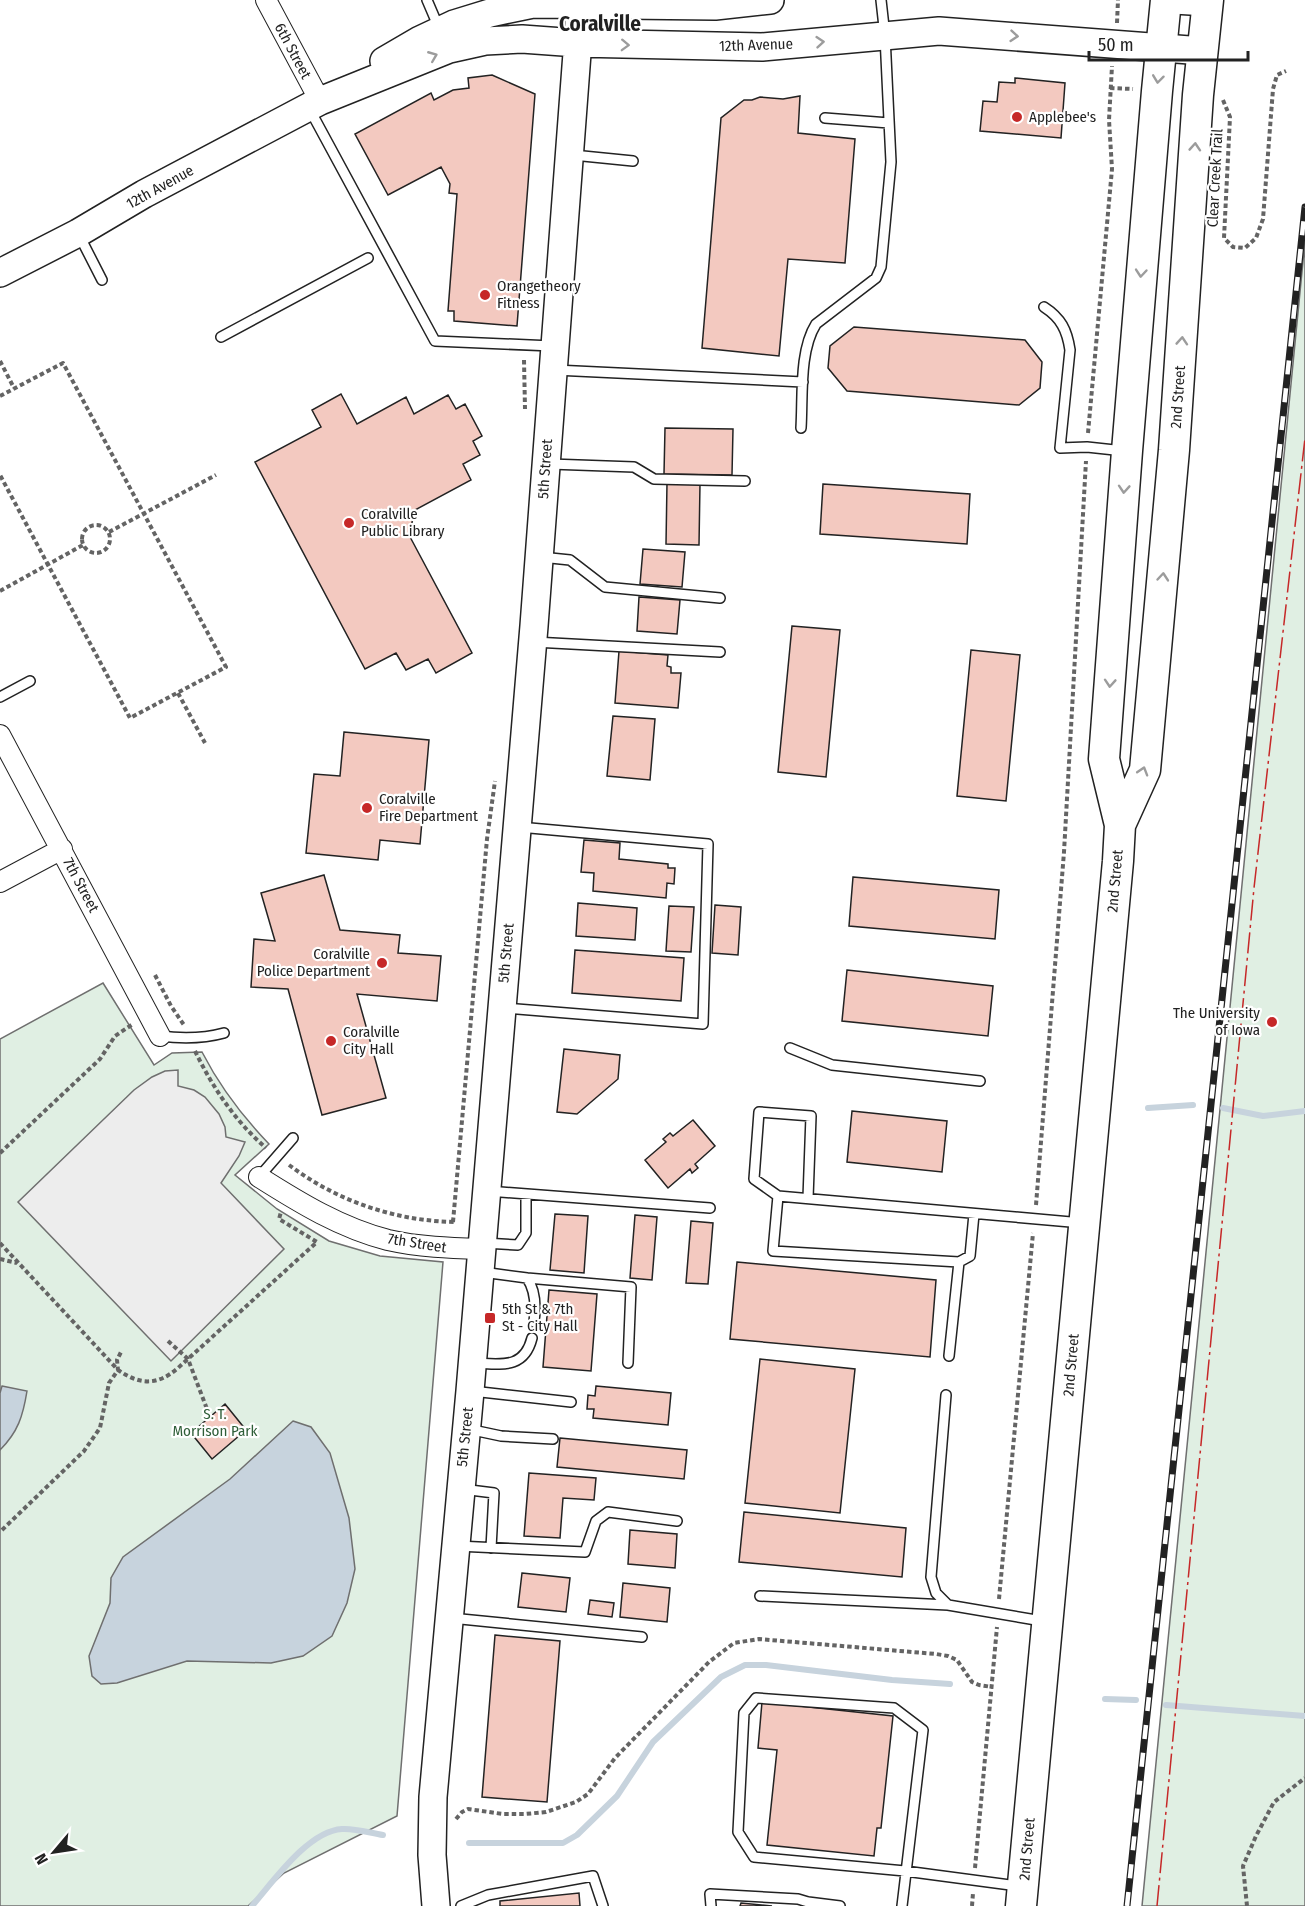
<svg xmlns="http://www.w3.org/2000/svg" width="1305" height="1906" viewBox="0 0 1305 1906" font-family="'Fira Sans Condensed',sans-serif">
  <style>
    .green { fill: #e0efe3; stroke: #6f6f6f; stroke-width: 1.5 }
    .parking { fill: #ededed; stroke: #6f6f6f; stroke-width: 1.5 }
    .water { fill: #c7d3dd; stroke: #6f6f6f; stroke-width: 1.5 }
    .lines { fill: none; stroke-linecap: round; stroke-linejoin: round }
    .stream { stroke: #c7d3dd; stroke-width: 6 }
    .building { fill: #f3c9c0; stroke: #222; stroke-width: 1.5 }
    .lane-casing { stroke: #222; stroke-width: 12 }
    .street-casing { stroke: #222; stroke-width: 22 }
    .secondary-casing { stroke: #222; stroke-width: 30 }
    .primary-casing { stroke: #222; stroke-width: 33 }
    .path { stroke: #646464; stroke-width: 4; stroke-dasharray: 4.5 3; stroke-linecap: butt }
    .lane { stroke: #fff; stroke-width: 9 }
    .street { stroke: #fff; stroke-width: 20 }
    .secondary { stroke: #fff; stroke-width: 27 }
    .primary { stroke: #fff; stroke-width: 30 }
    .rail-casing { stroke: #222; stroke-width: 7 }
    .rail { stroke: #fff; stroke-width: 4.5; stroke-dasharray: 14; stroke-linecap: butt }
    .power { stroke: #c62828; stroke-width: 1.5; stroke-dasharray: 21 4.5 3 4.5; stroke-linecap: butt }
    .oneway { stroke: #9c9c9c }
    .poi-dot { fill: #c62828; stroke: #fff; stroke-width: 2 }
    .labels { text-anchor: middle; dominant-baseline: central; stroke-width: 4.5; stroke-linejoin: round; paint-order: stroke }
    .street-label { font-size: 15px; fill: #222; stroke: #fff }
    .poi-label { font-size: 15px; fill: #222; stroke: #fff; text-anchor: start }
    .park-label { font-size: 15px; fill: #2f5e38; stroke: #fff }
    .district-label { font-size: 21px; font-weight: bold; fill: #222; stroke: #fff }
  </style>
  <rect width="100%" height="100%" fill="#fff"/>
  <path class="green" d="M1305,241V1906H1142Z
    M103,983L154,1065L172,1053L202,1052C220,1087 242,1116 269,1144L235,1175L277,1209L329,1241L380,1256L443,1262L397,1816L284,1873L248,1906H0V1039Z"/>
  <path class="parking" d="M178,1070V1086L194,1090L205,1097L219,1114L225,1127L226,1137L245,1142L239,1156L221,1183L284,1249L171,1361L18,1202L134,1090L152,1077L165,1071Z"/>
  <path class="water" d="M2,1386L27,1391C23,1416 18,1432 0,1450V1393Z
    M293,1421L311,1427L330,1453L349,1518L355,1569L347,1603L332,1636L303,1656L271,1663L187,1661L117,1683L101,1684L92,1676L89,1656L110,1603L111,1578L123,1557L230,1479Z"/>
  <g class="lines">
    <path class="stream" d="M1148,1108L1193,1105
      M1223,1108L1263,1116L1305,1111
      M1105,1699L1136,1700
      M1166,1705L1305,1716
      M469,1843H563L577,1835L617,1796L653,1742L721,1677L745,1665H766L892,1680L950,1684
      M252,1906C273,1882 308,1831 342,1829C355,1828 370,1833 383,1835"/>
  </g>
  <path class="building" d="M492,75L535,94L517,326L454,321V311H448L457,194L449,193L450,184L441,167L388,195L355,134L431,93L434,100L453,90L469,88L468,78Z
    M1015,78L1065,83L1061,138L980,131L983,101L997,102L999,82L1015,83Z
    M800,96L798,133L855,139L845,263L788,259L779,356L702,348L721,118L744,100H752L760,97L783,99Z
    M854,327L1025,340L1042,362L1040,388L1019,405L847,391L828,368L830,346Z
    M341,394L357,424L406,397L414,414L448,395L456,409L465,404L482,436L473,441L480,455L463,464L471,480L415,510L409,535L472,653L436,673L428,659L406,670L396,653L365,669L255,462L321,427L312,410Z
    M665,428L733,429L732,475L664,474Z
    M667,483L700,484L699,545L666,544Z
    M823,484L970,494L967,544L820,534Z
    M643,549L685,552L682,587L640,584Z
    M639,597L680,600L677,634L637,631Z
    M792,626L840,630L826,777L778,772Z
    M971,650L1020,655L1006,801L957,796Z
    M619,651L668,655L667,666L671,667V673H681L678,708L615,703Z
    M613,716L655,719L650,780L607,776Z
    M344,732L429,740L420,844L380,840L378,860L306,853L314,774L340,776Z
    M584,840L620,843L619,859L668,864V868H675L674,884L667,883L666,898L593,891L594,873L581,872Z
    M324,875L340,930L400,935L398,953L441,956L437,1001L357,994L386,1098L322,1115L288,989L251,987L254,939L275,941L261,893Z
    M853,877L999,890L995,939L849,926Z
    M578,903L637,908L635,940L576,936Z
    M715,905L741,907L738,955L712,953Z
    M669,906L694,907L691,952L666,951Z
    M575,950L684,958L681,1001L572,993Z
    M847,970L993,986L988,1036L842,1021Z
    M564,1049L620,1055L618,1079L577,1114L557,1112Z
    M852,1111L947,1121L942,1172L847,1162Z
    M693,1120L715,1146L695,1164L698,1168L692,1173L690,1169L668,1188L645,1160L666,1142L663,1139L670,1133L673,1136Z
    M555,1214L588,1216L584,1273L550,1270Z
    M635,1215L657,1217L652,1280L630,1278Z
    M691,1221L713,1223L708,1284L686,1283Z
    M737,1262L936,1280L930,1357L730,1339Z
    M549,1290L597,1294L591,1371L543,1367Z
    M760,1359L855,1369L840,1513L745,1503Z
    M596,1386L671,1393L668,1425L593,1418L594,1409H587L588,1395L595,1396Z
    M225,1404L246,1430L212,1459L191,1433Z
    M560,1438L687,1450L684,1479L557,1467Z
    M529,1473L596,1478L594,1500L563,1498L560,1538L524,1536Z
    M744,1512L906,1528L902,1577L739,1562Z
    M630,1530L677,1534L675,1568L628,1564Z
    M522,1573L570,1578L566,1612L518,1607Z
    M623,1583L670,1588L667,1622L620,1617Z
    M590,1600L614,1603L612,1617L588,1614Z
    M495,1635L560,1641L547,1802L482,1797Z
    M762,1702L893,1716L881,1828H877L874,1856L767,1845L777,1750L758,1748Z
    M579,1893L580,1906H500V1901Z
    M741,1903L772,1906H740Z"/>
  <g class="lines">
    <defs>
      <path id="lane" d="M427,0L439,28
        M310,110L435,341L552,346
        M825,118L889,123
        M573,155L633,161
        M79,235L102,280
        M1044,307C1061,318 1067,330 1070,350L1060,448L1087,447L1124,451
        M221,337L368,258
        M555,370L803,382
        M801,428C803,396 799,351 816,324L876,278L881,267L891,162L885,36L881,0
        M550,464L634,467L654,479L745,481
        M541,557L570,560L605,587L720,598
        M534,642L720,652
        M0,697L30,681
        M504,1008L703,1024L708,844L519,827
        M160,1036C183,1039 202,1039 224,1033
        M790,1048L832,1065L980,1081
        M259,1177L293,1138
        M488,1191L710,1208
        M778,1196L754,1179L759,1112L811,1116L808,1198
        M484,1243L518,1245L526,1233V1194
        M959,1262L970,1256L974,1214
        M482,1272L527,1278C536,1291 536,1307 534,1322
        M527,1278L631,1287L628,1363
        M949,1356L959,1262L773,1251L778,1196L1082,1223
        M474,1363C500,1364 524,1370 532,1338
        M472,1391L571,1402
        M946,1395L931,1577L936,1593L948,1605L1042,1621
        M468,1429L501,1436L553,1439
        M462,1489L494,1493L491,1548
        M457,1546L585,1552L596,1521L608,1512L677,1521
        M760,1596L948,1605
        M451,1618L642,1637
        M461,1906L488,1895L593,1876L603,1906
        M711,1906L710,1894L798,1899L808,1902L840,1906
        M902,1906L923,1730L894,1708L756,1698L744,1713L738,1832L754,1857L905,1871L1018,1886"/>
      <path id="street" d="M266,0L320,101
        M0,735L160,1036
        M0,882L62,849
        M259,1177C300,1203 341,1228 388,1240C419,1247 450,1248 481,1249"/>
      <path id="secondary" d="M1174,0L1207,2
        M384,61L420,40L454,24L490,13L533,4L715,6L770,0
        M0,273L78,233L144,194L320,101L449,49L485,41L522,39L577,43L762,47L939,31L1203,51
        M436,1906L432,1855L433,1797L470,1391L534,626L581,0"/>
      <path id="primary" d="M1120,825L1145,770L1174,450L1198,95L1208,0
        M1021,1906L1118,861L1120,825L1104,759L1127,451L1157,91L1166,0"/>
    </defs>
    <use href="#lane" class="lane-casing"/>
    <use href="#street" class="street-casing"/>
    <use href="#secondary" class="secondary-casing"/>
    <use href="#primary" class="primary-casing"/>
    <path class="path" d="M1117,23L1118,0
      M1110,88L1133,89
      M1223,100L1230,117L1224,238L1233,247L1245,248L1256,238L1263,219L1273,89L1277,75L1286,71
      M524,360L525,409
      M0,361L14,388
      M0,396L63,363L226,667L130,718L0,475
      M1088,433L1112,169L1109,120L1112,66
      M82 539a14 14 0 1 1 28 0a14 14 0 1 1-28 0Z
      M109,532L216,475
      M0,591L83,545
      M178,693L205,743
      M155,975L171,1006L184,1025
      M195,1051C213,1088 235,1121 266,1148
      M0,1153L100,1059L115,1036L133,1024
      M289,1165C337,1201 395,1221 455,1222
      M1036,1205L1064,852L1086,461
      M453,1222L487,839L495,781
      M0,1243L118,1370C140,1385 157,1386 178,1368L317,1242L279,1219L281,1212
      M0,1259L17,1263
      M168,1341L188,1359L210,1417
      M2,1530L84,1451L100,1428L109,1383L118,1370L117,1360L122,1350
      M999,1599L1033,1233
      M456,1819L462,1812L468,1809L503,1814H525L546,1812L576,1802L588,1794L615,1758L709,1662L734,1643L759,1639L936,1654L948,1656L957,1660L972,1682L979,1685L992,1687
      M975,1868L997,1627
      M972,1906L973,1893
      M1247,1906L1243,1866L1256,1836L1274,1802L1305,1778"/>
    <use href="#lane" class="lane"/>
    <use href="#street" class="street"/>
    <use href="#secondary" class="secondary"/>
    <use href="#primary" class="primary"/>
    <defs>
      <path id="rail" d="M1127,1906L1305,207"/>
    </defs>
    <use href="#rail" class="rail-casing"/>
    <use href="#rail" class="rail"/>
    <path class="power" d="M1157,1906L1254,888L1305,438"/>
  </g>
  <defs><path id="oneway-chevron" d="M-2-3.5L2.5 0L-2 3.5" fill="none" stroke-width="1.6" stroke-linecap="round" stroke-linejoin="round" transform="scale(1.5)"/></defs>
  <g class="oneway">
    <use href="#oneway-chevron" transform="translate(1014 36) rotate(5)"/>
    <use href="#oneway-chevron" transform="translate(820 42) rotate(-5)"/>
    <use href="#oneway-chevron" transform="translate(625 45) rotate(2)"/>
    <use href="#oneway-chevron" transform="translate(433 56) rotate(-22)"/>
    <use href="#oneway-chevron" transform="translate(1158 79) rotate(97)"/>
    <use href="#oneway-chevron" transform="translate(1195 147) rotate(-86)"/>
    <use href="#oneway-chevron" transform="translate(1141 273) rotate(95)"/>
    <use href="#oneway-chevron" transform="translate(1182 341) rotate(-86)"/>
    <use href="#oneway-chevron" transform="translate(1124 489) rotate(94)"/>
    <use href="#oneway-chevron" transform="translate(1163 577) rotate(-85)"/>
    <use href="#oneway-chevron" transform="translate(1110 683) rotate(94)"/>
    <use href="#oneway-chevron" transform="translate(1143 771) rotate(-73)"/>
  </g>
  <g class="poi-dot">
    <circle cx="1017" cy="117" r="6"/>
    <circle cx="485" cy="295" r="6"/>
    <circle cx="349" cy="523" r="6"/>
    <circle cx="367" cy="808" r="6"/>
    <circle cx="382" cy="963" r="6"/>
    <circle cx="1272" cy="1022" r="6"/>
    <circle cx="331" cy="1041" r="6"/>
    <rect x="484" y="1312" width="12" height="12" rx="3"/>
  </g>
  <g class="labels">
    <g class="street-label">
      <text transform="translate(756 45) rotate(-2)">12th Avenue</text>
      <text transform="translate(293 51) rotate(62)">6th Street</text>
      <text transform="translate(1215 178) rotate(-87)">Clear Creek Trail</text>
      <text transform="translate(160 187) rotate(-29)">12th Avenue</text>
      <text transform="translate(1178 397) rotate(-86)">2nd Street</text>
      <text transform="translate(545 469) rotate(-86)">5th Street</text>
      <text transform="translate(1115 881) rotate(-85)">2nd Street</text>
      <text transform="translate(81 885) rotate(62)">7th Street</text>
      <text transform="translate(506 953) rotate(-85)">5th Street</text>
      <text transform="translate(417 1243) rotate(9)">7th Street</text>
      <text transform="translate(1071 1365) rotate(-85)">2nd Street</text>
      <text transform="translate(465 1437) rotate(-84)">5th Street</text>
      <text transform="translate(1027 1849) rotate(-85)">2nd Street</text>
    </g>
    <g class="poi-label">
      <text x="1029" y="117">Applebee's</text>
      <text x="497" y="286">Orangetheory<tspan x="497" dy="17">Fitness</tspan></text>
      <text x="361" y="514">Coralville<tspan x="361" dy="17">Public Library</tspan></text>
      <text x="379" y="799">Coralville<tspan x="379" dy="17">Fire Department</tspan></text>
      <text x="370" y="954" text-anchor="end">Coralville<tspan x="370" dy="17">Police Department</tspan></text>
      <text x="1260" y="1013" text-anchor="end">The University<tspan x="1260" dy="17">of Iowa</tspan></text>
      <text x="343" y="1032">Coralville<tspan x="343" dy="17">City Hall</tspan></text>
      <text x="502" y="1309">5th St &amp; 7th<tspan x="502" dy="17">St - City Hall</tspan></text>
    </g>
    <g class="park-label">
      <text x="215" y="1414">S. T.<tspan x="215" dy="17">Morrison Park</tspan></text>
    </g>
    <g class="district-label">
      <text x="600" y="24">Coralville</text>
    </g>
  </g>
  <g transform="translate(54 1852) rotate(241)" stroke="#ffffff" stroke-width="4.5" paint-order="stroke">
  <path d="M0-4.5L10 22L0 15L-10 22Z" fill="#222222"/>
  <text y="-9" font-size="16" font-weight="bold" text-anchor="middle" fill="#222222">N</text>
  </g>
  <path d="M1089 51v9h159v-9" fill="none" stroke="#222222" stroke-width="3"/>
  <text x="1098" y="51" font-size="18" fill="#222222" stroke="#ffffff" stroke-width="4.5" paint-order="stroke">50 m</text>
</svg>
